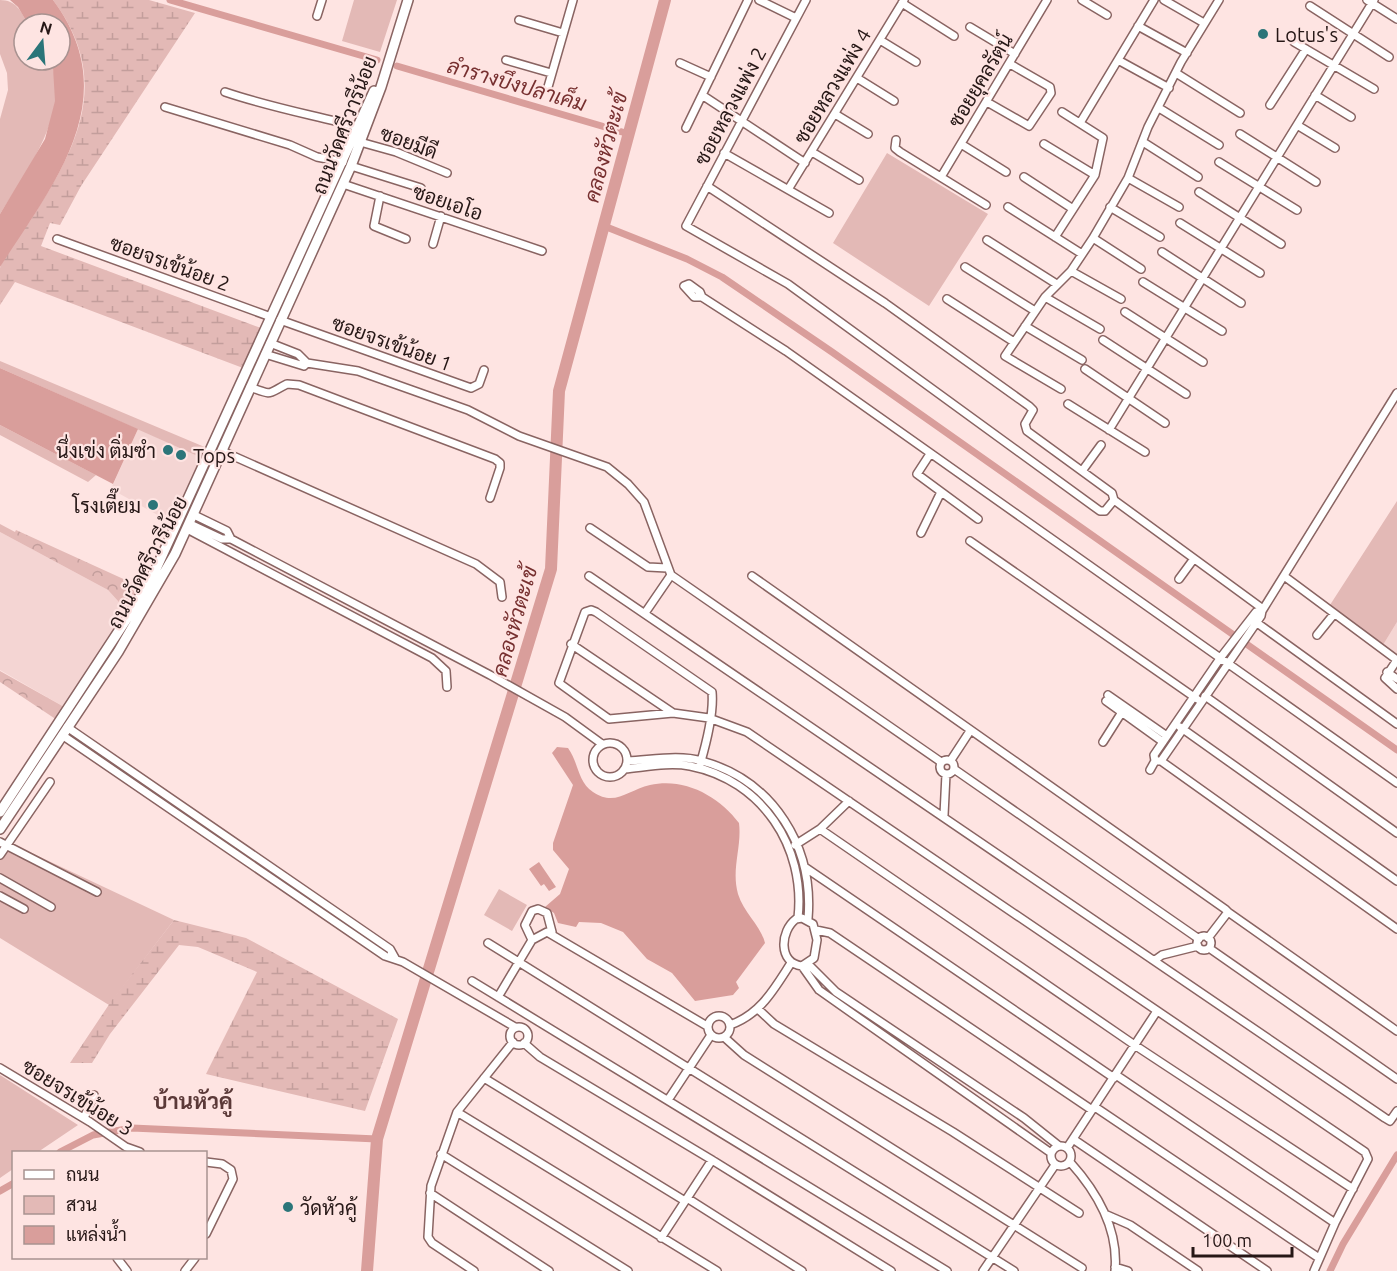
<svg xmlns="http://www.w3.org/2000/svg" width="1397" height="1271" viewBox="0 0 1397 1271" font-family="Ubuntu,Sarabun,sans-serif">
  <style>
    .built { fill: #f4d5d3 }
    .green { fill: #e3b9b6 }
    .forest { fill: url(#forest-crowns) }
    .wetland { fill: url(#wetland-marsh) }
    .water { fill: #d99e9b }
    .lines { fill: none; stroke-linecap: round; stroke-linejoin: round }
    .canal { stroke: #d99e9b; stroke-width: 7 }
    .river { stroke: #d99e9b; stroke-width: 12 }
    .street-casing { stroke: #896462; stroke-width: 10 }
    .secondary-casing { stroke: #896462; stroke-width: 12 }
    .street { stroke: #fff; stroke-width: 7 }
    .secondary { stroke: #fff; stroke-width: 9 }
    .poi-dot { fill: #2b7579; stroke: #fee4e2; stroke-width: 2 }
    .labels { text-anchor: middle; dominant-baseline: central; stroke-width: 4.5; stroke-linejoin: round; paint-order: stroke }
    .poi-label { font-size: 20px; fill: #261716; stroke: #fee4e2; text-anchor: start }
    .street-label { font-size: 20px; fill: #261716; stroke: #fee4e2 }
    .water-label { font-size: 21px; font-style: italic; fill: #773030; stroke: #fee4e2 }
    .quarter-label { font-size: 22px; font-weight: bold; fill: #5b3938; stroke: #fee4e2 }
  </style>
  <defs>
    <pattern id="forest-crowns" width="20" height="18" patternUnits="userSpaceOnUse" patternTransform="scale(1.5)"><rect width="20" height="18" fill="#e3b9b6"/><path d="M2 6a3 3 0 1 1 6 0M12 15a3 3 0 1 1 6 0" fill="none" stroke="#c39e9c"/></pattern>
    <pattern id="wetland-marsh" width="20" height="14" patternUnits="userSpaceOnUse" patternTransform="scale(1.5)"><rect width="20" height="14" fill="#e3b9b6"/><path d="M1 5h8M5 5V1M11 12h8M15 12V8" fill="none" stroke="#c39e9c"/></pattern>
  </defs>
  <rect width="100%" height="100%" fill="#fee4e2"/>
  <path class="built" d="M138,429L202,458L172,523L111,489Z
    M0,532L108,590L127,611L66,708L0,670Z
    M1397,622V655L1383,645Z"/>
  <path class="green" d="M0,0C16,0 21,11 28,24H24V60H49C75,107 24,175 0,214V119L8,90L7,73L0,54Z
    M354,0H397L380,52L342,41Z
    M887,153L988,214L929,306L833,243Z
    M0,361L207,448L202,458L0,368Z
    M0,425L96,475L88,482L0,435Z
    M1397,501V622L1383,645L1330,605Z
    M4,840L174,920L109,1005L0,938V845Z
    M499,889L527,905L512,931L484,915Z
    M0,1075L78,1125L38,1152H14L13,1169L0,1178Z"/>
  <path class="forest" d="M0,524L15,532L16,530L141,587L127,611L108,590L0,532Z
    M0,671L66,708L57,720L0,682Z"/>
  <path class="wetland" d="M53,0H149L195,13L81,186L60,225L50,223L41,246L261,328L243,368L15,282L0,305C0,294 0,279 0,268C3,255 24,230 32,218C79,145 112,79 53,0Z
    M174,920L246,938L398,1019L365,1111L206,1074L257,972L198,947L179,945L110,1034L92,1063H70L112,1000Z"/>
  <path class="water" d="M10,0H53C126,98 54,183 0,267V214L45,139L55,101L53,68L49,60H60V24H28L18,7Z
    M0,368L138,429L113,484L0,425Z
    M557,747L568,748C579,763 577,781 593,792C615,807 628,790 650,785C684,777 719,796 739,823C742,847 731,869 738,894C744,913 761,926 765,943L736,982L739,988L733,995L695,1001L672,973L647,959L623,932L601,923L579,922L576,927L558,923L554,913L545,907L560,894L569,869L553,850V843L573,785L552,753Z
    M539,862L556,887L549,891L544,884L541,886L529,869Z"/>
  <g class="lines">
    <path class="canal" d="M170,0L377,60
      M397,66L629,134
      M604,226L687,259L722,277L832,352L1397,750
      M60,1152L93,1135L132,1128L377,1139
      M0,1191L14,1183
      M1330,1271L1343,1244L1397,1155"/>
    <path class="river" d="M367,1271L377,1139L551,569L559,391L665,0"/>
    <defs>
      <path id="street" d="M759,0L796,18
        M806,0L686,226L788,284L1100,511H1105L1114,500
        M1082,0L1107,15
        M1164,0L1204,23
        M1367,0L1397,19
        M902,3L954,36
        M1310,6L1389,57
        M317,16L322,0
        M519,20L563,33
        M1138,26L1187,53
        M970,27L1015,54
        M880,40L916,62
        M1294,42L1374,89
        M506,60L551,73
        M1118,60L1169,88
        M680,63L711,77
        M1176,73L1240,113
        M857,78L894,101
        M548,87L573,0
        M225,92C269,107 313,115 358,127
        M702,95L805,163
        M1315,95L1351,117
        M987,102L1029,126L1051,93L1050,87L1010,64
        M1270,105L1306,49
        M165,107L290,145L317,157L343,162
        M1159,108L1219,145
        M835,114L868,134
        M1080,123L1154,0
        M1297,125L1335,148
        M686,128L748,0
        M1240,134L1316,182
        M896,140L895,148L900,152L986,205
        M360,142L396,152L447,173
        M1143,142L1198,177
        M961,144L1006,172
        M1044,144L1095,175
        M812,152L859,180
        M724,153L829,213
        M1219,162L1297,210
        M351,166L421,188
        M941,177L1047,0
        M1024,177L1073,209
        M1128,178L1179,207
        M343,184L542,251
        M707,186L885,303L1029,406L1033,410L1025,424L1027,431L1112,493L1114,500L1263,609
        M789,188L904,0
        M1199,192L1281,244
        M380,196L374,226L406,239
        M1008,207L1082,254
        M1110,207L1160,237
        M1180,223L1260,273
        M1055,237L1095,175L1103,138L1062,112
        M1093,238L1141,269
        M57,239L271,317
        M987,240L1055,283
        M433,244L441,216
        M1162,252L1241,303
        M965,267L1035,311
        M1071,271L1121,299
        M1143,282L1222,331
        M702,297H694L684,286L689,284L700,292L702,297L786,351L1397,783
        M1045,297L1100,329
        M947,299L1014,342
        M1125,312L1203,362
        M280,320L471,388L479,384L484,370
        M1025,326L1082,360
        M1103,340L1186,394
        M270,343L298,354L307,363
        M265,354L304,366L307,363L358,371L468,410L519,436L607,467L628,484L644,502L671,575L941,762
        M1085,369L1165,423
        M250,387C274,396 267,394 287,384L299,385L495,459L500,463V468L490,498
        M1061,389L1005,356L1045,297L1071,271L1093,238L1128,178L1148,127L1181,62L1219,0
        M1068,404L1145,452
        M1109,430L1374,0
        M222,451L476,564L500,582L502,597
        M930,454L917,474L978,519
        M1082,471L1101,445
        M194,515L227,531L231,539
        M190,524L222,539H231L490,675L565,717L602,744
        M590,528L648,567L667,568
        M187,529L432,658L446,671L447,687
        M921,533L941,492
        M970,541L1197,699
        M589,576L1385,1118L1390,1121L1397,1111
        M752,576L1225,909L1228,912L1208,938
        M1284,576L1397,660
        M1179,579L1193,560
        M1262,611L1261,616L1161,761H1155L1154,755L1221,657L1256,612Z
        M1262,611L1397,393
        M645,613L671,575
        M1253,620L1397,724
        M1317,635L1334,614
        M571,644L673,713
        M1397,660L1385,678L1397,689
        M1387,672L1397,679
        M1108,695L1167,736
        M1205,696L1397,833
        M1106,701L1163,742
        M67,727L390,949L395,958
        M1180,727L1397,881
        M62,735L385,956L403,962L515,1027
        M1103,742L1122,712
        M593 760a17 17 0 1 1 34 0a17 17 0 1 1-34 0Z
        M940 767a7 7 0 1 1 14 0a7 7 0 1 1-14 0Z
        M951,760L970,731
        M628,761C651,760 679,754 702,761C774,781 814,847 808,919
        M1161,761L1397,929
        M699,768C705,748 714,713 712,692L596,612L591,610L585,612L559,683L609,719L673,713L709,718L747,732L1365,1152L1368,1159L1335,1223L1314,1271
        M625,769C646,767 669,762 690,766C762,780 806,847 798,918
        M954,769L1199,939
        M1150,770L1155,761
        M944,815L946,774
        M820,829L1136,1046L1353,1189
        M0,842L97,892
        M795,845L820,829L849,801
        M0,855L50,782
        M806,868L1114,1078
        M0,878L51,907
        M0,896L24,909
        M1228,912L1397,1031
        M802,918L813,924L817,940L814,958L802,966C778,963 780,931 796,919Z
        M816,930L830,933L1092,1110
        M1197 943a7 7 0 1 1 14 0a7 7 0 1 1-14 0Z
        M532,940L525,925L532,911L538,909L547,913L552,932
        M488,943L1014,1271
        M1209,948L1397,1079
        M1155,960L1162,955L1198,946
        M808,964L836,992L1024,1118L1059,1146
        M802,966L819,990L1051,1153
        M472,981L947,1271
        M498,997L532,940L547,932L707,1026
        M758,1009L774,1024L953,1132L1079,1213
        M708 1027a11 11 0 1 1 22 0a11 11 0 1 1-22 0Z
        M730,1025C761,1014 774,989 791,963
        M510 1036a9 9 0 1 1 18 0a9 9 0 1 1-18 0Z
        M724,1037L744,1055L1082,1268
        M524,1043L540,1057L712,1160L891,1271
        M0,1068L90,1122L126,1147L140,1152
        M1116,1075L1335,1223
        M484,1078L685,1201
        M668,1100L711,1035
        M1095,1107L1319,1258
        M457,1112L717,1271
        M84,1118L94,1095
        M1073,1139L1267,1271
        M1051 1156a10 10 0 1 1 20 0a10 10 0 1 1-20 0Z
        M1067,1148L1157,1011
        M441,1154L628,1271
        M206,1162L222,1164L231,1170L233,1179L206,1234
        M1070,1162C1097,1192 1119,1228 1115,1271
        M430,1193L549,1271
        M687,1198L802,1271
        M1107,1215L1130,1225L1198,1271
        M661,1238L712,1160
        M117,1258L127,1271
        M1115,1267L1128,1271
        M185,1271L195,1258
        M474,1271L432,1243L428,1237L431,1186L457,1112L513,1042
        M983,1271L1055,1165"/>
      <path id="secondary" d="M0,812L128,617L156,569L374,91
        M0,829L118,652L175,554L351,166L381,87L408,0"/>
    </defs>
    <use href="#street" class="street-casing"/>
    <use href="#secondary" class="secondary-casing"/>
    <use href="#street" class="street"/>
    <use href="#secondary" class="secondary"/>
  </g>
  <g class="poi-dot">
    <circle cx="1263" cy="34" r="6"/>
    <circle cx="168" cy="450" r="6"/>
    <circle cx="181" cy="455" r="6"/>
    <circle cx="153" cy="505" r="6"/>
    <circle cx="288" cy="1207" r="6"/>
  </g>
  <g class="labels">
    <g class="poi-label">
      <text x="1275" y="34">Lotus's</text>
      <text x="156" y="450" text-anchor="end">นึ่งเข่ง ติ่มซำ</text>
      <text x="193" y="455">Tops</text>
      <text x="141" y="505" text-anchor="end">โรงเตี๊ยม</text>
      <text x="300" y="1207">วัดหัวคู้</text>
    </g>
    <g class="street-label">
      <text transform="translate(980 80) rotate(-59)">ซอยยุคลรัตน์</text>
      <text transform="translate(832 86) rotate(-59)">ซอยหลวงแพ่ง 4</text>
      <text transform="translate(730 106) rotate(-62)">ซอยหลวงแพ่ง 2</text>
      <text transform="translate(344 125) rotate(-69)">ถนนวัดศรีวารีน้อย</text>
      <text transform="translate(409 142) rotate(20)">ซอยมีดี</text>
      <text transform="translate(448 202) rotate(19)">ซอยเอโอ</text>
      <text transform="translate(170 263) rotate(20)">ซอยจรเข้น้อย 2</text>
      <text transform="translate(392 343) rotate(20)">ซอยจรเข้น้อย 1</text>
      <text transform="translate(147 562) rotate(-62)">ถนนวัดศรีวารีน้อย</text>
      <text transform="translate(78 1097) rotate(32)">ซอยจรเข้น้อย 3</text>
    </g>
    <g class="water-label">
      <text transform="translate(517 84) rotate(16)">ลำรางบึงปลาเค็ม</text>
      <text transform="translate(605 147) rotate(-75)">คลองหัวตะเข้</text>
      <text transform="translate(514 621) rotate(-74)">คลองหัวตะเข้</text>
    </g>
    <g class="quarter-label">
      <text x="193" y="1100">บ้านหัวคู้</text>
    </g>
  </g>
  <rect x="12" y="1151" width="195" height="108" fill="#fee4e2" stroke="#a89290" stroke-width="1.5"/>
  <rect x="24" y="1170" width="30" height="9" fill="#ffffff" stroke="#a89290" stroke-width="1.5"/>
  <text x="66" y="1181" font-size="18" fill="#261716">ถนน</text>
  <rect x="24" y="1196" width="30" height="18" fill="#e3b9b6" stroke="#a89290" stroke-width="1.5"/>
  <text x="66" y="1211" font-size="18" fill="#261716">สวน</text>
  <rect x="24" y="1226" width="30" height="18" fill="#d99e9b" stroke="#a89290" stroke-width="1.5"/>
  <text x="66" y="1241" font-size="18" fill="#261716">แหล่งน้ำ</text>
  <g transform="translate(42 42) rotate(16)"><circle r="28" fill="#fee4e2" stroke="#a89290" stroke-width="1.5"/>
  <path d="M0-4.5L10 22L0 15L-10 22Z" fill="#2b7579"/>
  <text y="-9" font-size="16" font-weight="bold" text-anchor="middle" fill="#261716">N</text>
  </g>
  <path d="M1193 1247v9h99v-9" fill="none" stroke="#261716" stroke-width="3"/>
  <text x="1202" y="1247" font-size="18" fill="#261716" stroke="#fee4e2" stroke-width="4.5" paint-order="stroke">100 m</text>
</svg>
